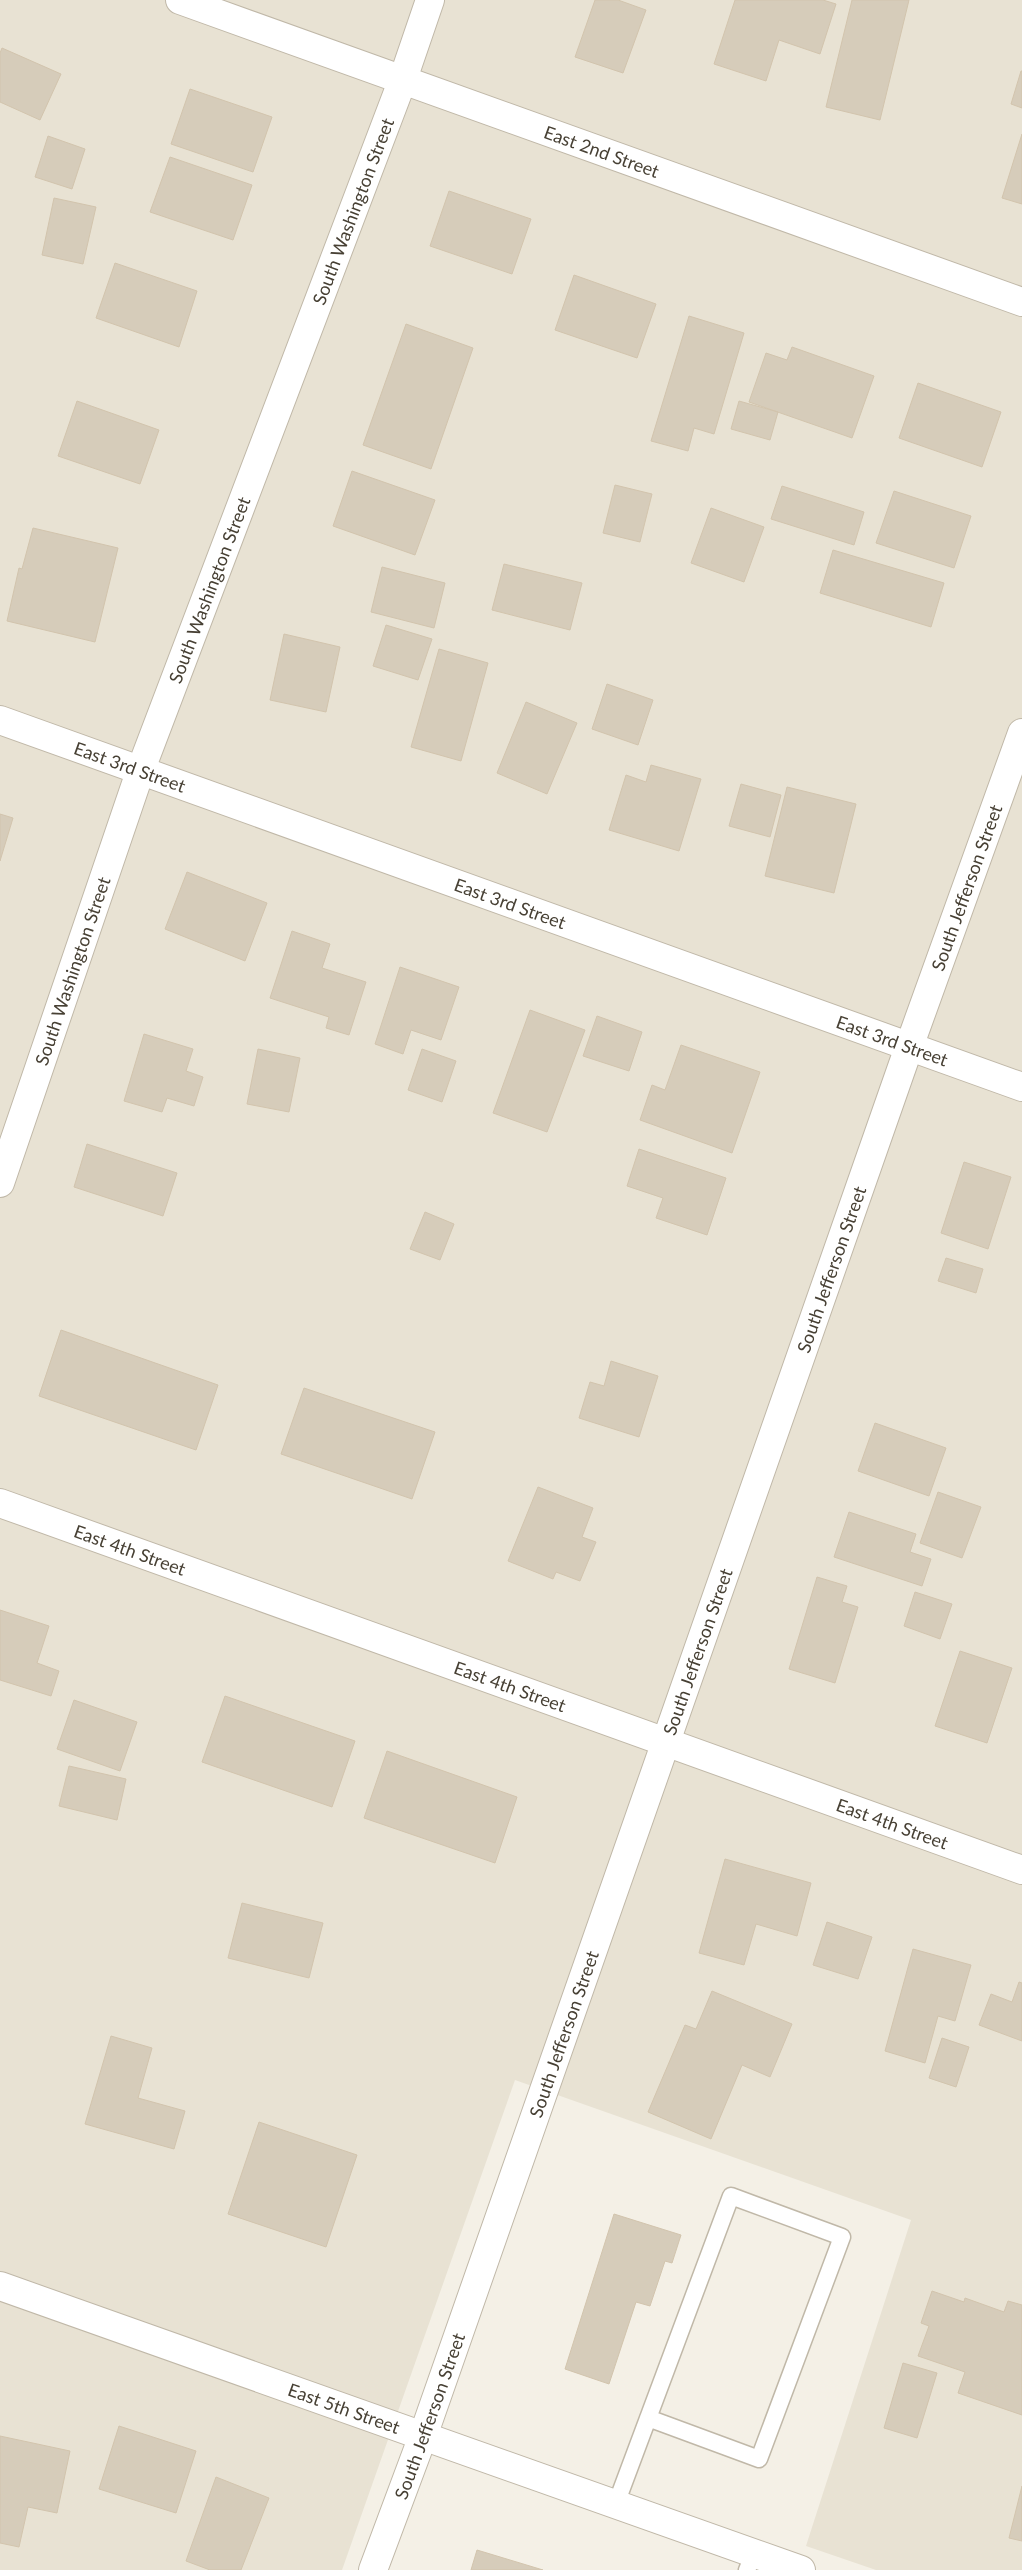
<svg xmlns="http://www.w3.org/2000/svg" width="1022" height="2570" viewBox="0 0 1022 2570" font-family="Lato,sans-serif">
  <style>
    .residential { fill: #e8e2d3 }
    .building { fill: #d6ccba; stroke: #d2c4ad }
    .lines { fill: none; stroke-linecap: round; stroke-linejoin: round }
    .service-casing { stroke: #c0b8a8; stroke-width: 19 }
    .minor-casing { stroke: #c0b8a8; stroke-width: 30 }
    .service { stroke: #fff; stroke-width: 16 }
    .minor { stroke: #fff; stroke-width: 28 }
    .labels { text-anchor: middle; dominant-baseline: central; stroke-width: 5; stroke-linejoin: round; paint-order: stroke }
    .street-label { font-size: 18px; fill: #474034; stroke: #fff }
  </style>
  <rect width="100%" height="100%" fill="#f4f0e6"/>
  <path class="residential" d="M0,0H1022V2570H876L806,2546L911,2220L515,2080L342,2570H0Z"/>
  <path class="building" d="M595,0H618L646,10L623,73L575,57Z
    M735,0H823L836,4L820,54L779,40L766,81L714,64Z
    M852,0H909L880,120L826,107Z
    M2,48L61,74L40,120L0,102V53Z
    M1021,71H1022V108L1011,104Z
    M190,89L272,117L253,172L171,144Z
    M1022,134V204L1002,198Z
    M48,136L85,149L72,189L35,177Z
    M170,157L252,185L233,240L150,212Z
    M449,191L531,219L512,274L430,246Z
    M54,198L96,207L83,264L42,255Z
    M115,263L197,291L179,347L96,318Z
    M574,275L656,304L637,358L555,330Z
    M689,316L744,333L714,434L694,428L688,451L651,441Z
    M406,324L473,348L431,469L363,445Z
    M792,347L874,376L852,438L749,402L766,353L787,360Z
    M918,383L1001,412L982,467L899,438Z
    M77,401L159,430L140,484L58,456Z
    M739,401L778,412L770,440L731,429Z
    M352,471L435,500L415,555L333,526Z
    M615,485L652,494L640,542L603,533Z
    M782,486L864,512L854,545L771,519Z
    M894,491L971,516L954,568L876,543Z
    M711,508L764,527L744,582L691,563Z
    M33,528L118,548L95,642L7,621L19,568L22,569Z
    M833,550L944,583L931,627L820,593Z
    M504,564L582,583L570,630L492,610Z
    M382,567L445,583L434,628L371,612Z
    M386,625L432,639L418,680L373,666Z
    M284,634L340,647L326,712L270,700Z
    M439,649L488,663L461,761L411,747Z
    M607,684L653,700L638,745L592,729Z
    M526,702L577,723L547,794L497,773Z
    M651,765L701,779L679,851L609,830L626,775L646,782Z
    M741,784L781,795L770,837L729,826Z
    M787,787L856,804L834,893L765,876Z
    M0,814L13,818L0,861Z
    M187,872L267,903L245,961L165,929Z
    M292,931L330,944L322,968L366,982L349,1035L326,1028L329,1017L270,998Z
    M400,967L459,987L441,1040L411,1030L403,1054L375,1044Z
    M530,1010L585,1030L547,1132L493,1113Z
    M597,1016L642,1032L629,1071L583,1056Z
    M144,1034L193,1049L186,1071L203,1077L194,1106L167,1098L162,1112L124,1101Z
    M681,1045L760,1072L732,1153L640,1120L652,1085L665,1090Z
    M258,1049L300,1058L289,1112L247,1104Z
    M422,1049L456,1061L442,1102L408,1090Z
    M87,1144L177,1173L163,1216L74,1187Z
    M639,1149L726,1178L707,1235L656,1218L663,1198L627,1186Z
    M964,1162L1011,1177L988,1249L941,1233Z
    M425,1212L454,1224L440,1260L410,1249Z
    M946,1258L983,1269L976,1293L938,1281Z
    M61,1330L218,1385L196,1450L39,1396Z
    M611,1361L658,1376L639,1437L579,1418L590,1382L604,1386Z
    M304,1388L435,1432L412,1499L281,1454Z
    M875,1423L946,1448L929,1496L858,1471Z
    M538,1487L593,1508L582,1537L596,1542L580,1581L556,1572L553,1579L508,1561Z
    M938,1492L981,1507L962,1558L920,1543Z
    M849,1512L916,1534L910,1552L931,1559L922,1586L834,1557Z
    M817,1577L847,1586L842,1602L858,1607L835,1683L789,1669Z
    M915,1592L952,1604L940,1639L904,1626Z
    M0,1610L49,1626L37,1663L59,1671L51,1696L0,1680Z
    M960,1651L1012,1668L987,1743L935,1726Z
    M225,1696L355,1741L332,1807L202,1762Z
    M74,1700L137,1722L120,1771L57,1749Z
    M387,1751L517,1797L495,1863L364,1818Z
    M69,1766L126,1779L117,1820L59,1806Z
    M725,1859L811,1883L797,1936L756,1924L744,1965L699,1953Z
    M242,1903L323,1923L309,1978L228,1958Z
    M827,1922L872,1937L858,1979L813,1965Z
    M913,1949L971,1965L955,2021L938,2016L925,2063L885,2051Z
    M1019,1982L1022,1983V2041L979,2025L991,1994L1012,2002Z
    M712,1991L792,2024L770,2077L742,2065L711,2139L648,2112L685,2025L696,2029Z
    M111,2036L152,2048L138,2098L185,2111L174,2149L85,2124Z
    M942,2038L969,2047L956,2087L929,2078Z
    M259,2122L357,2155L326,2247L228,2214Z
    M614,2214L681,2235L672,2263L665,2261L650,2306L636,2302L609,2384L565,2369Z
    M932,2291L964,2302L965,2298L1004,2312L1008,2301L1022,2305V2415L958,2393L965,2372L918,2356L929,2326L921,2323Z
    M903,2363L937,2373L917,2438L884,2428Z
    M119,2426L196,2451L176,2513L99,2489Z
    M0,2436L70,2451L57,2513L28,2507L19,2547L0,2543Z
    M216,2477L269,2498L241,2570H210L186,2561Z
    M1022,2486V2541L1009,2538Z
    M477,2550L543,2570H471Z"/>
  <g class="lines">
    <defs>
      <path id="service" d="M616,2504L731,2196L842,2237L759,2459L648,2418
        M747,2570L754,2553"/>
      <g id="minor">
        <path id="s1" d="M180,0L1022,302"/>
        <path id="s2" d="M0,720L1022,1087"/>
        <path id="s3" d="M0,1183L141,769L403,79L430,0"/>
        <path id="s4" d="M0,1503L1022,1870"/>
        <path id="s5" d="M0,2286L801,2570"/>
        <path id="s6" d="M373,2570L423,2436L909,1047L1022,733"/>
      </g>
    </defs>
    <use href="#service" class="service-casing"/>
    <use href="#minor" class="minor-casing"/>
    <use href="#service" class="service"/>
    <use href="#minor" class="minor"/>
  </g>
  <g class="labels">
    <g class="street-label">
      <text stroke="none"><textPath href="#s1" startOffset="448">East 2nd Street</textPath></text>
      <text stroke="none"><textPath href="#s3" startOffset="1034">South Washington Street</textPath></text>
      <text stroke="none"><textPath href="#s3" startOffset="629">South Washington Street</textPath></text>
      <text stroke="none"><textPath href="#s2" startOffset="138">East 3rd Street</textPath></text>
      <text stroke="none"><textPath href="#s6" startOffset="1784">South Jefferson Street</textPath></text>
      <text stroke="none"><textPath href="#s2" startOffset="542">East 3rd Street</textPath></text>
      <text stroke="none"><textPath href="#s3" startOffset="224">South Washington Street</textPath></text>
      <text stroke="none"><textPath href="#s2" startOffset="948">East 3rd Street</textPath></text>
      <text stroke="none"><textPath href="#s6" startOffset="1379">South Jefferson Street</textPath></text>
      <text stroke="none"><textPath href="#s4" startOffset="138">East 4th Street</textPath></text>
      <text stroke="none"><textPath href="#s6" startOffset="974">South Jefferson Street</textPath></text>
      <text stroke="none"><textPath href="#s4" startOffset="542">East 4th Street</textPath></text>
      <text stroke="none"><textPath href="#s4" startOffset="948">East 4th Street</textPath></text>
      <text stroke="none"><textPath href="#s6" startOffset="569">South Jefferson Street</textPath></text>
      <text stroke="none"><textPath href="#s5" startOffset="365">East 5th Street</textPath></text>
      <text stroke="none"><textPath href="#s6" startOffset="164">South Jefferson Street</textPath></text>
    </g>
  </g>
</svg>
